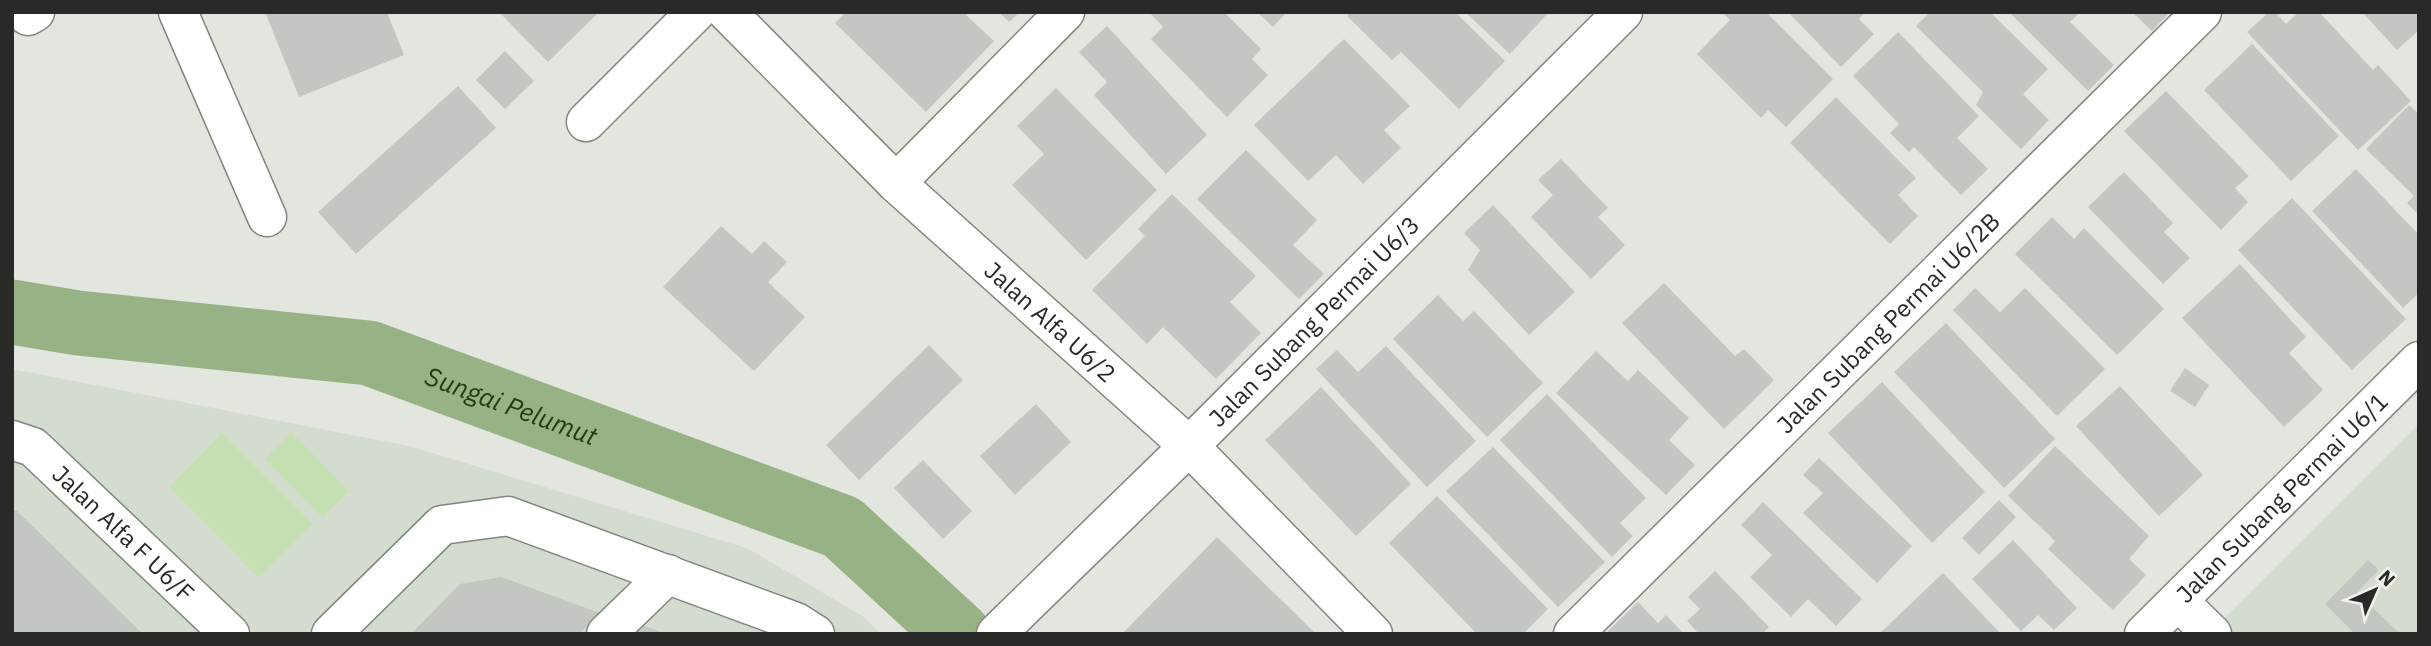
<svg xmlns="http://www.w3.org/2000/svg" width="2431" height="646" viewBox="0 0 2431 646" font-family="'IBM Plex Sans',sans-serif">
  <style>
    .built { fill: #d3dcce }
    .green { fill: #c5e1b4 }
    .lines { fill: none; stroke-linecap: round; stroke-linejoin: round }
    .river { stroke: #97b385; stroke-width: 65 }
    .building { fill: #c3c7c1 }
    .minor-casing { stroke: #82867f; stroke-width: 41 }
    .minor { stroke: #fff; stroke-width: 38 }
    .labels { text-anchor: middle; dominant-baseline: central; stroke-width: 6; stroke-linejoin: round; paint-order: stroke }
    .street-label { font-size: 24px; fill: #292a28; stroke: #eff3ec }
    .water-label { font-size: 26px; font-style: italic; fill: #233e0c; stroke: #eff3ec }
  </style>
  <rect width="100%" height="100%" fill="#e2e6df"/>
  <path class="built" d="M12,369L409,446L747,548L864,617L881,634H12Z
    M2419,424V634H2209Z"/>
  <path class="green" d="M291,432L349,491L323,518L265,459Z
    M222,433L313,524L259,578L169,487Z"/>
  <g class="lines">
    <path class="river" id="s1" d="M12,312L78,323L369,353L842,527L958,634"/>
  </g>
  <path class="building" d="M265,12H387L404,55L299,97Z
    M499,12H599L548,62Z
    M846,12H968L966,15L994,41L926,112L835,23Z
    M999,12H1020L1009,22Z
    M1149,12H1224L1261,49L1252,59L1268,75L1227,117L1151,39L1163,27Z
    M1257,12H1287L1273,27Z
    M1350,12H1455L1505,61L1459,109L1401,52L1392,60L1347,16Z
    M1465,12H1549L1510,54Z
    M1722,12H1766L1833,79L1786,127L1768,110L1761,118L1697,54L1730,20Z
    M1788,12H1865L1859,19L1874,34L1841,67Z
    M1930,12H1990L2048,69L2023,94L2049,120L2021,149L1976,105L1983,92L1916,26Z
    M2009,12H2080L2070,22L2114,65L2088,91Z
    M2132,12H2170L2152,31Z
    M2269,12H2275L2286,24L2299,12H2319L2373,70L2378,65L2411,101L2358,150L2247,32Z
    M2362,12H2419V30L2397,50Z
    M1107,26L1207,135L1166,174L1094,95L1107,82L1079,52Z
    M1898,32L1979,116L1957,138L1988,169L1961,195L1914,147L1909,152L1890,133L1899,124L1853,76Z
    M1344,39L1410,106L1384,130L1401,148L1363,184L1336,155L1308,181L1254,125Z
    M2252,44L2339,136L2291,181L2204,90Z
    M505,51L534,81L505,109L476,80Z
    M458,86L496,128L356,254L318,212Z
    M1056,88L1157,190L1086,260L1012,185L1044,154L1017,126Z
    M2166,91L2249,176L2235,188L2248,202L2221,230L2124,131Z
    M1836,97L1916,178L1898,195L1918,216L1890,244L1790,143Z
    M2409,105L2419,114V215L2407,203L2414,196L2366,149Z
    M1246,150L1317,220L1293,245L1324,274L1299,299L1197,199Z
    M1561,159L1608,208L1598,217L1625,245L1591,279L1531,217L1553,195L1538,180Z
    M2356,169L2419,235V293L2403,308L2312,211Z
    M2124,172L2173,223L2164,232L2190,258L2163,284L2088,207Z
    M1172,194L1256,276L1230,302L1261,333L1216,379L1163,327L1147,344L1092,290L1145,236L1138,229Z
    M2292,198L2406,319L2352,370L2238,250Z
    M1493,205L1575,292L1529,335L1468,270L1480,250L1464,233Z
    M2052,217L2074,239L2084,228L2164,309L2117,355L2015,254Z
    M721,226L752,254L764,241L787,262L768,282L805,317L754,371L663,287Z
    M2240,264L2306,337L2289,353L2323,390L2284,427L2182,318Z
    M1664,283L1735,356L1744,349L1774,380L1724,429L1622,323Z
    M1975,288L2000,312L2025,288L2105,369L2057,416L1953,310Z
    M1438,295L1463,321L1474,311L1543,383L1487,437L1393,339Z
    M1946,323L2055,439L2004,488L1894,372Z
    M929,345L963,380L859,480L826,445Z
    M1386,346L1476,441L1427,487L1316,369L1337,350L1358,372Z
    M1596,351L1628,381L1638,370L1689,418L1669,440L1695,465L1666,495L1556,393Z
    M2185,368L2209,385L2195,407L2170,391Z
    M1882,382L1985,492L1932,543L1828,433Z
    M2120,386L2203,475L2159,516L2076,426Z
    M1321,387L1411,484L1356,536L1265,440Z
    M1547,394L1646,498L1620,523L1633,536L1612,557L1500,440Z
    M1036,404L1071,442L1015,495L980,456Z
    M2055,446L2149,536L2129,559L2146,575L2113,610L2048,549L2055,541L2008,496Z
    M1493,447L1605,562L1558,607L1446,491Z
    M1819,458L1912,546L1877,583L1803,513L1823,493L1803,475Z
    M923,460L972,511L943,539L894,488Z
    M1437,496L1548,609L1523,634H1477L1389,543Z
    M1999,500L2016,517L1979,555L1962,538Z
    M1763,502L1862,599L1836,626L1808,599L1791,617L1750,577L1772,555L1741,525Z
    M12,510L17,511L143,634H12Z
    M1217,537L1316,634H1122Z
    M2013,540L2077,608L2054,630L2038,615L2021,631L1972,579Z
    M2368,560L2379,570L2357,592L2400,634H2355L2325,604Z
    M1715,571L1769,627L1762,634H1699L1687,621L1700,609L1688,597Z
    M1943,573L2001,634H1879Z
    M501,577L600,613L579,634H411L460,584Z
    M1638,602L1658,623L1666,615L1684,634H1605Z
    M635,622L666,634H623Z"/>
  <g class="lines">
    <defs>
      <g id="minor">
        <path d="M178,12L267,217"/>
        <path id="s2" d="M727,12L896,183L1189,446L1373,634"/>
        <path d="M28,16L35,12"/>
        <path d="M586,122L696,12"/>
        <path d="M896,183L1065,12"/>
        <path id="s3" d="M12,440L33,447L230,634"/>
        <path d="M2178,601L2212,634"/>
        <path d="M331,634L442,525L508,516L796,622L815,634"/>
        <path d="M606,634L668,574"/>
        <path id="s4" d="M996,634L1189,446L1623,12"/>
        <path id="s5" d="M1573,634L2202,12"/>
        <path id="s6" d="M2144,634L2419,361"/>
      </g>
    </defs>
    <use href="#minor" class="minor-casing"/>
    <use href="#minor" class="minor"/>
  </g>
  <g class="labels">
    <g class="street-label">
      <text stroke="none"><textPath href="#s2" startOffset="448">Jalan Alfa U6/2</textPath></text>
      <text stroke="none"><textPath href="#s4" startOffset="446">Jalan Subang Permai U6/3</textPath></text>
      <text stroke="none"><textPath href="#s5" startOffset="443">Jalan Subang Permai U6/2B</textPath></text>
      <text stroke="none"><textPath href="#s6" startOffset="194">Jalan Subang Permai U6/1</textPath></text>
      <text stroke="none"><textPath href="#s3" startOffset="147">Jalan Alfa F U6/F</textPath></text>
    </g>
    <g class="water-label">
      <text stroke="none"><textPath href="#s1" startOffset="511">Sungai Pelumut</textPath></text>
    </g>
  </g>
  <rect width="2431" height="646" fill="none" stroke="#292a28" stroke-width="28"/>
  <g transform="translate(2375 590) rotate(45)" stroke="#eff3ec" stroke-width="5" paint-order="stroke">
  <path d="M0-5L12 26L0 18L-12 26Z" fill="#292a28"/>
  <text y="-10" font-size="19" font-weight="bold" text-anchor="middle" fill="#292a28">N</text>
  </g>
</svg>
